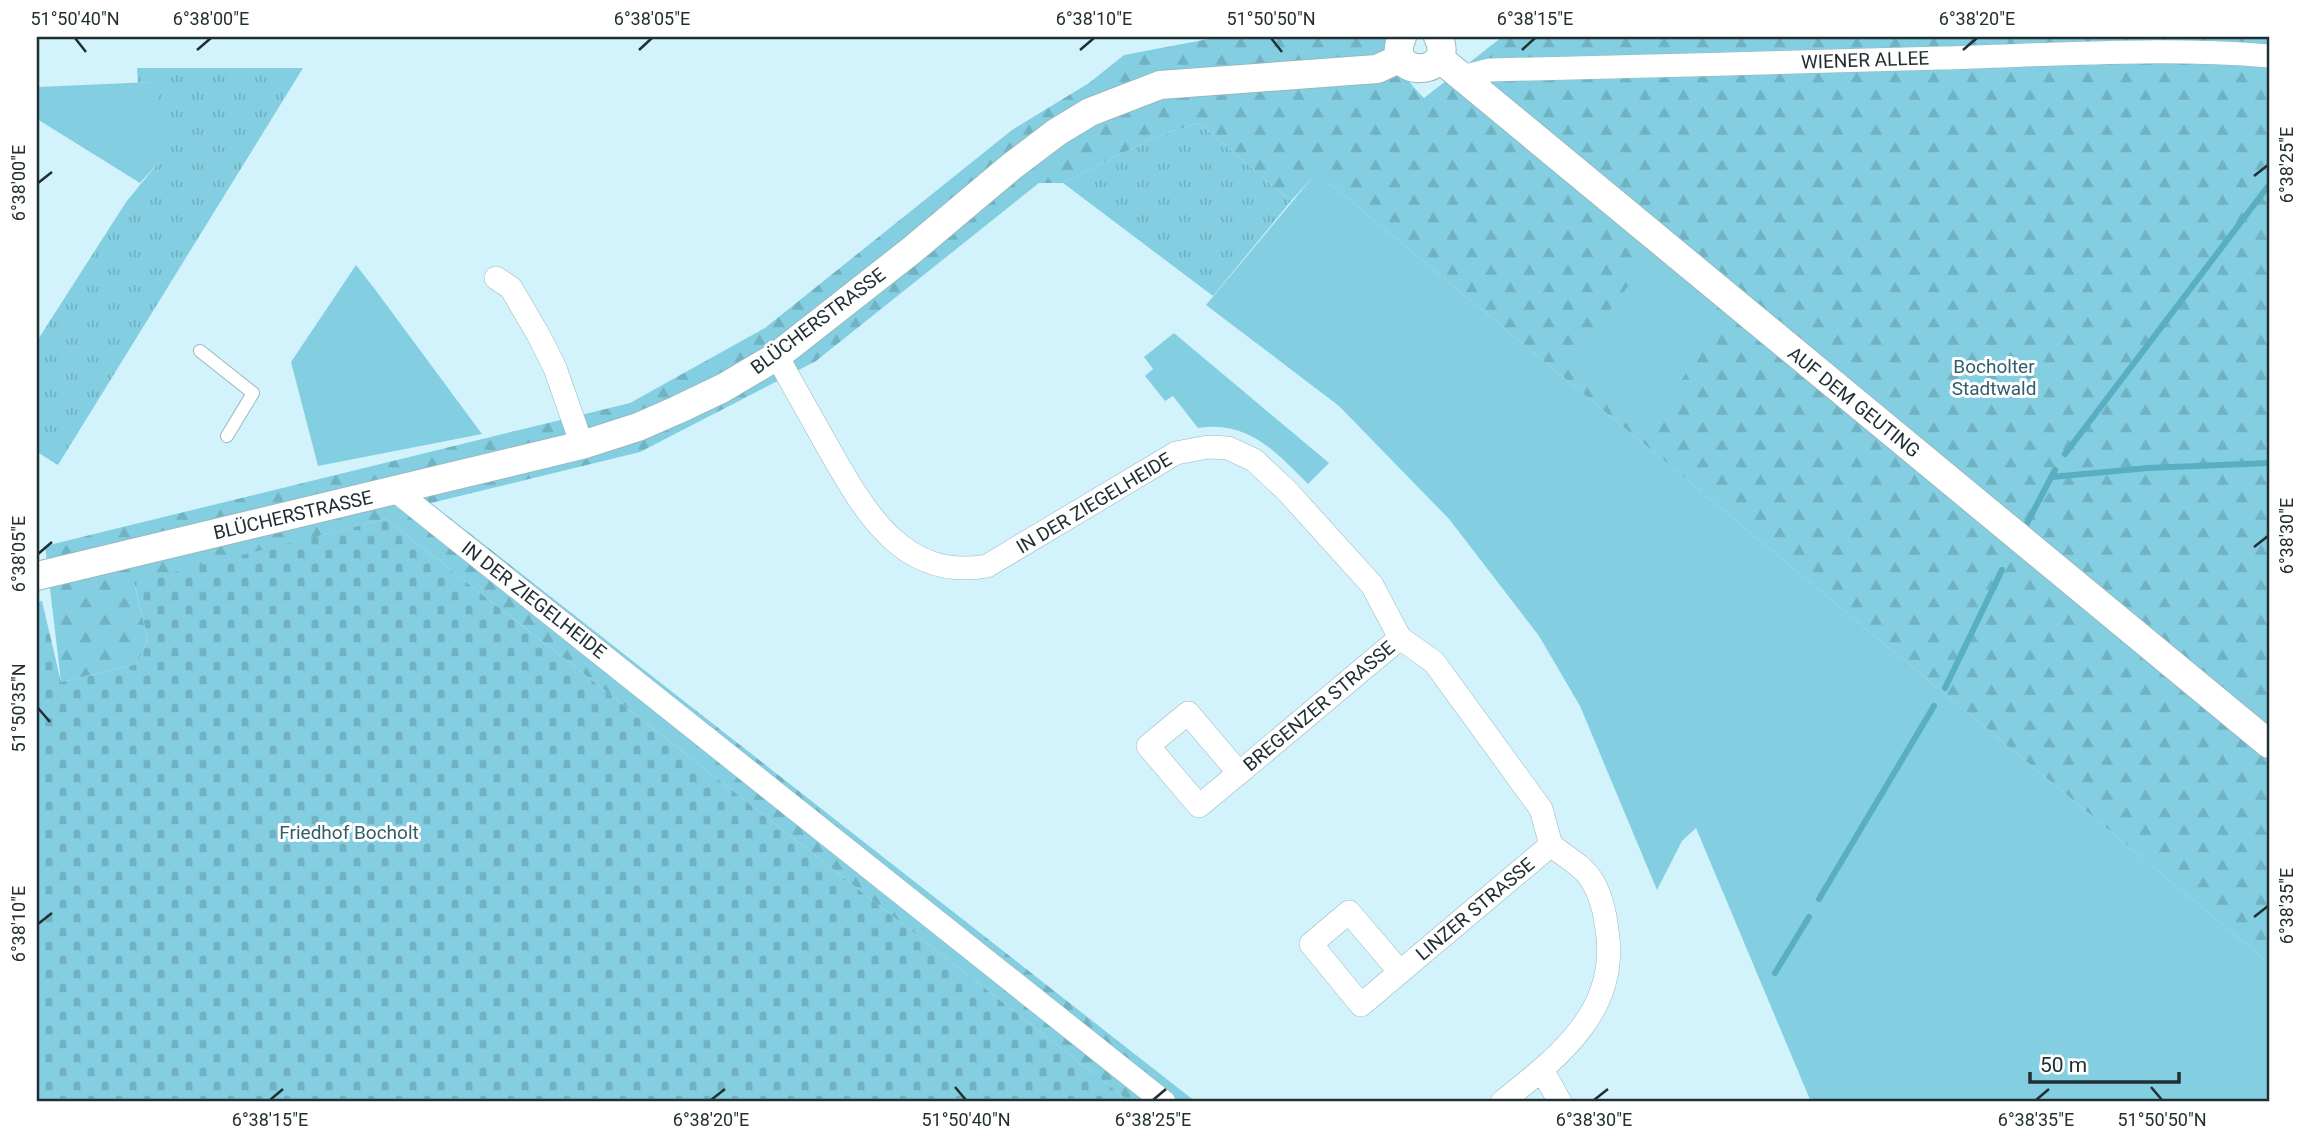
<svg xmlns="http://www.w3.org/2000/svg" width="2306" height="1139" viewBox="0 0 2306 1139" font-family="Roboto,sans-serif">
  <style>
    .grass { fill: url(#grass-tufts) }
    .forest { fill: url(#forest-firs) }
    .cemetery { fill: url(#cemetery-stones) }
    .green { fill: #83cfe1 }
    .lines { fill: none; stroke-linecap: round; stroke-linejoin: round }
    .stream { stroke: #5aaec1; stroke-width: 6 }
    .service-casing { stroke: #98b8bf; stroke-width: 14 }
    .minor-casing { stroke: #98b8bf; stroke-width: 24 }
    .tertiary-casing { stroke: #98b8bf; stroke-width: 30 }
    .service { stroke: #fff; stroke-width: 12 }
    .minor { stroke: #fff; stroke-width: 23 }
    .tertiary { stroke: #fff; stroke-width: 28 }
    .ticks { fill: none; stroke: #222f32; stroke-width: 2.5 }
    .labels { text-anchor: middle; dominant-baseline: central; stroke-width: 6; stroke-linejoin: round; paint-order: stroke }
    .street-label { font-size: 19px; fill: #222f32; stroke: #fff }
    .park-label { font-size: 19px; fill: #2e5f6a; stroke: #fff }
    .neatline { fill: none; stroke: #222f32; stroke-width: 2.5 }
    .ticks-label { font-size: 18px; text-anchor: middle; fill: #222f32 }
  </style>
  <defs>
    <pattern id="grass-tufts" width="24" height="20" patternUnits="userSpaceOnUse" patternTransform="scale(1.75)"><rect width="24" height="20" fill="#83cfe1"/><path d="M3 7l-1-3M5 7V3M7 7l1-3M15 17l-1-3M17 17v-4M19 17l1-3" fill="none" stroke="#71b2c2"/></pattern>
    <pattern id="forest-firs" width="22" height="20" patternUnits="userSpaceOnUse" patternTransform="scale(1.75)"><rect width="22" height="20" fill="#83cfe1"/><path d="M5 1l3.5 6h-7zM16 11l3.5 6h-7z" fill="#71b2c2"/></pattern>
    <pattern id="cemetery-stones" width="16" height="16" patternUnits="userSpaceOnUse" patternTransform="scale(1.75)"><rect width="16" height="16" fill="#83cfe1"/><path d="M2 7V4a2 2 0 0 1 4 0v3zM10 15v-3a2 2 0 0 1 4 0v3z" fill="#71b2c2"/></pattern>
  </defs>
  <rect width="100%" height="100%" fill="#d2f3fb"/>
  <path class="grass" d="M137,68H303L58,465L37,452V341L126,202L159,162L151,82L138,83Z
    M1199,123L1291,201L1213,296L1063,183L1155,137Z"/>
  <path class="forest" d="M1219,37H1393C1395,64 1405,79 1424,98L1502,37H2269V963L1328,182L1312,178L1291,201L1199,123L1155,137L1063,183H1039L816,361L640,452L431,503L1196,1102H1130L386,519L134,583L148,640L137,664L61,682L45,546L630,403L765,328L1012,130L1089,83L1124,55Z"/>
  <path class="cemetery" d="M386,519L1130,1102H37V602L42,601L61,682L137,664L148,640L134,582Z"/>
  <path class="green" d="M151,82L174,133L159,162L140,183L37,119V87Z
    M1312,178H1321L1328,182L2269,963V1102H1811L1696,828L1682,841L1657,890L1580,706L1539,636L1449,519L1339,406L1206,305Z
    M1649,258L1726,317L1646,430L1569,366Z
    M356,265L374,288L482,434L318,466L291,362Z
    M1174,333L1329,463L1308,484C1276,452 1248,420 1198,428L1173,396L1165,401L1145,376L1153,369L1144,357Z"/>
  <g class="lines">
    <path class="stream" d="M2065,454L2269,185
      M2052,477L2148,468L2269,463
      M2026,525L2055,470
      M1945,688L2002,570
      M1819,899L1934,706
      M1775,973L1809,917"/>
    <defs>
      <path id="service" d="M200,351L253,393L227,436"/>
      <path id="minor" d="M1462,77L1490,70C1640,66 1791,63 1941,58C2051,55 2160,47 2269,56
        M496,278L511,288L539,336L555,368L582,445
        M777,356C794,387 812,419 829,449C865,512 903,581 987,566L1176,453L1208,447L1228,448L1254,460L1287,491L1372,585L1400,638L1434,662L1541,809L1551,845C1564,856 1582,865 1591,879C1601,894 1605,913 1607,930C1620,1011 1557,1058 1502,1102
        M396,491L1164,1102
        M1239,773L1199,806L1148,746L1188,713L1239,773L1400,638
        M1400,972L1361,1005L1311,944L1349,912L1400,972L1551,845
        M1542,1070L1560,1102"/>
      <path id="tertiary" d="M1402,37C1383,80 1458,77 1438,37
        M1439,58L2269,744
        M37,576L582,445L638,427L677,410L723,388L777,356L912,250L1012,166L1057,132L1090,112L1160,85L1377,69L1401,58"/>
    </defs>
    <use href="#service" class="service-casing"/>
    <use href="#minor" class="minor-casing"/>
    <use href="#tertiary" class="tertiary-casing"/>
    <use href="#service" class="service"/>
    <use href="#minor" class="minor"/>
    <use href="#tertiary" class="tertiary"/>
  </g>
  <path class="ticks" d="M75,38L86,52M1271,38L1282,52M197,50L211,38M639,50L652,38M1080,50L1094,38M1522,50L1535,38M1963,50L1977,38M2254,176L2268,165M38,183L52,172M2254,547L2268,536M38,554L52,542M38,708L50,722M2254,917L2268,906M38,924L52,913M955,1087L966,1100M2151,1087L2162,1100M270,1100L283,1089M711,1100L725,1089M1153,1100L1166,1089M1594,1100L1608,1089M2036,1100L2049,1089"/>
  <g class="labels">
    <g class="street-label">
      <text transform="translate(1865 60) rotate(-2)">WIENER ALLEE</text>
      <text transform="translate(818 321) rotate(-37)">BLÜCHERSTRASSE</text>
      <text transform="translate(1854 402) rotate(39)">AUF DEM GEUTING</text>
      <text transform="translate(1094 503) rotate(-31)">IN DER ZIEGELHEIDE</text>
      <text transform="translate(293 515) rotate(-13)">BLÜCHERSTRASSE</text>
      <text transform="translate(534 600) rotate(38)">IN DER ZIEGELHEIDE</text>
      <text transform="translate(1319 706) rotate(-40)">BREGENZER STRASSE</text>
      <text transform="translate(1475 909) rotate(-40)">LINZER STRASSE</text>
    </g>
    <g class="park-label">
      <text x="1994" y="366">Bocholter<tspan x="1994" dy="22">Stadtwald</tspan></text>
      <text x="349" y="832">Friedhof Bocholt</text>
    </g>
  </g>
  <rect width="2306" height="1139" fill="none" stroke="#ffffff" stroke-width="77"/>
  <path d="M2030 1072v10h149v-10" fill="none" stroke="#222f32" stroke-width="3.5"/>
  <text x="2040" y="1072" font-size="21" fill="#222f32" stroke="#ffffff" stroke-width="5" paint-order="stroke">50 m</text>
  <rect x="38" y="38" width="2230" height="1062" class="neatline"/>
  <g class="ticks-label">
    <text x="75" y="25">51°50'40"N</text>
    <text x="211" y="25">6°38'00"E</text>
    <text x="652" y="25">6°38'05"E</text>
    <text x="1094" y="25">6°38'10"E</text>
    <text x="1271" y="25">51°50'50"N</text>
    <text x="1535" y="25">6°38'15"E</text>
    <text x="1977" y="25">6°38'20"E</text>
    <text transform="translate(2287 165) rotate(-90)" y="6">6°38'25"E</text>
    <text transform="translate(19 183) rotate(-90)" y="6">6°38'00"E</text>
    <text transform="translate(2287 536) rotate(-90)" y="6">6°38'30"E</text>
    <text transform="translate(19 554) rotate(-90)" y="6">6°38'05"E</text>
    <text transform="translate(19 708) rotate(-90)" y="6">51°50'35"N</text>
    <text transform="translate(2287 906) rotate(-90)" y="6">6°38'35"E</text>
    <text transform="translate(19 924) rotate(-90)" y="6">6°38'10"E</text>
    <text x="270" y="1126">6°38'15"E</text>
    <text x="711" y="1126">6°38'20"E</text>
    <text x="966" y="1126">51°50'40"N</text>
    <text x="1153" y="1126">6°38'25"E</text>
    <text x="1594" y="1126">6°38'30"E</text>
    <text x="2036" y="1126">6°38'35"E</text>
    <text x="2162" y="1126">51°50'50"N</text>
  </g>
</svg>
